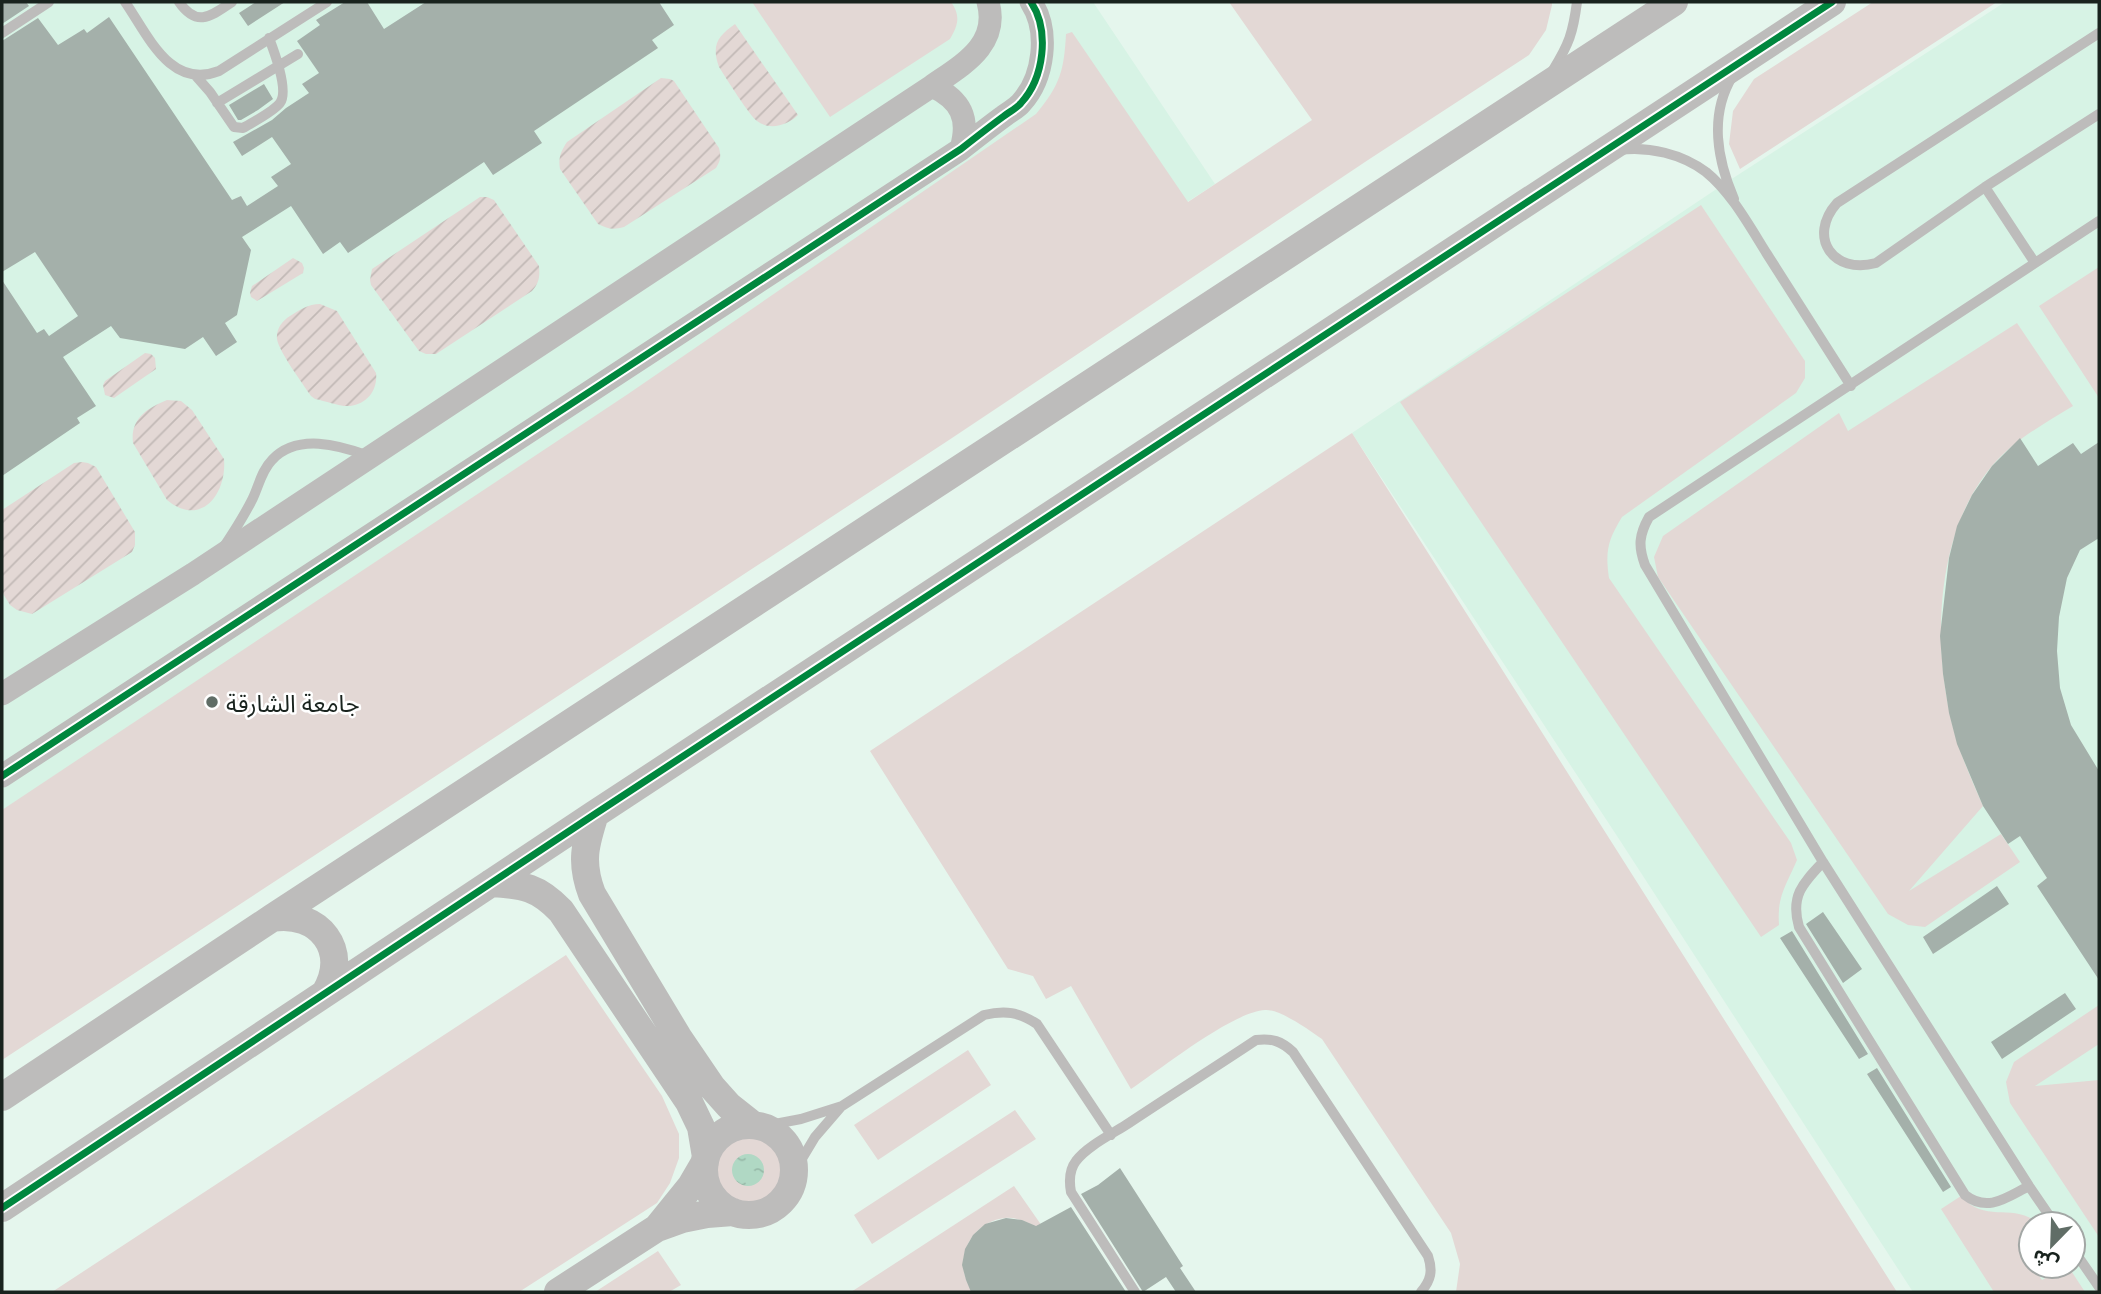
<svg xmlns="http://www.w3.org/2000/svg" width="2101" height="1294" viewBox="0 0 2101 1294" font-family="'Golos Text','Noto Sans Arabic',sans-serif">
  <style>
    .built { fill: #d7f3e5; fill-rule: evenodd }
    .grass { fill: #e3d8d5 }
    .garden { fill: url(#garden-furrows) }
    .water { fill: url(#water-ripples) }
    .building { fill: #a4b0aa }
    .lines { fill: none; stroke-linecap: round; stroke-linejoin: round }
    .service { stroke: #bdbcbb; stroke-width: 10 }
    .minor { stroke: #bdbcbb; stroke-width: 23 }
    .tertiary { stroke: #bdbcbb; stroke-width: 28 }
    .cycleway-casing { stroke: #fff; stroke-width: 11 }
    .cycleway { stroke: #00873e; stroke-width: 7 }
    .poi-dot { fill: #606d66; stroke: #fff; stroke-width: 2.5 }
    .labels { text-anchor: middle; dominant-baseline: central; stroke-width: 5; stroke-linejoin: round; paint-order: stroke }
    .poi-label { font-size: 24px; fill: #19231e; stroke: #fff; text-anchor: start }
  </style>
  <defs>
    <pattern id="garden-furrows" width="10" height="10" patternUnits="userSpaceOnUse" patternTransform="scale(1.75)"><rect width="10" height="10" fill="#e3d8d5"/><path d="M-1 1l2-2M0 10L10 0M9 11l2-2" fill="none" stroke="#c2b9b6"/></pattern>
    <pattern id="water-ripples" width="26" height="14" patternUnits="userSpaceOnUse" patternTransform="scale(1.75)"><rect width="26" height="14" fill="#b0d8c4"/><path d="M2 4q2-2 4 0t4 0M15 11q2-2 4 0t4 0" fill="none" stroke="#97b9a8"/></pattern>
  </defs>
  <rect width="100%" height="100%" fill="#e5f6ed"/>
  <path class="built" d="M2,2H1093L1215,184L842,426L2,978Z
    M2005,2H2099V1292H1913L1619,839L1352,433L1727,182ZM2031,1224H2073V1266H2031Z"/>
  <path class="grass" d="M752,2H951C961,16 958,25 950,39L830,117Z
    M1229,2H1552V5L1546,30L1529,55L1368,160L949,440L2,1060V810L628,394L1036,114C1060,85 1064,71 1066,34L1072,32L1188,202L1312,120Z
    M1873,2H1997L1740,169L1729,144L1733,111L1754,79Z
    M1701,205L1805,361V378L1796,393L1622,517C1608,540 1605,551 1609,578L1791,843L1797,860C1786,886 1777,896 1779,925L1761,937L1400,402Z
    M2099,267V398L2039,306Z
    M2017,323L2073,406C2044,424 2015,439 1992,466C1938,530 1933,632 1949,710C1955,743 1970,776 1983,806L1909,891L2001,834L2020,862L1925,927L1908,925L1888,914L1658,577L1654,557L1663,536L1839,413L1848,431Z
    M1352,433L1897,1292H1456L1460,1264L1451,1233L1322,1039C1309,1030 1280,1009 1265,1010C1232,1012 1161,1069 1131,1089L1071,986L1046,999L1033,976L1008,969L870,751Z
    M566,955L662,1096L679,1134V1158L670,1183L657,1203L519,1292H52Z
    M2099,1005V1044L2035,1086L2099,1080V1237L2010,1103L2006,1082L2014,1062Z
    M968,1050L991,1085L878,1160L854,1125Z
    M1015,1110L1036,1139L872,1244L854,1215Z
    M714 1170a34 34 0 1 1 68 0a34 34 0 1 1-68 0Z
    M1014,1186L1088,1292H1060L1051,1278L1036,1227C1027,1222 1016,1217 1005,1218C969,1222 951,1263 973,1292H851Z
    M1961,1196C1987,1225 2012,1201 2039,1224H2031V1249L2025,1254L2042,1280L2068,1266L2085,1292H1994L1941,1209Z
    M658,1251L681,1285L669,1292H595Z"/>
  <path class="garden" d="M735,24L798,115C788,125 770,131 757,121C749,115 726,78 719,67C711,45 718,36 735,24Z
    M661,78L670,79L674,81L719,148C721,156 721,160 716,168L624,227C613,230 608,229 598,224L560,169C558,158 561,151 567,142Z
    M480,197H487L494,200L539,266C540,277 539,283 532,291L436,354H426L419,351L371,285L370,280L372,269Z
    M293,258L302,263L304,268L303,273L257,301L251,297L250,293L252,286Z
    M320,304L337,311L376,373C378,389 368,404 350,406C340,407 326,401 315,399L311,396C303,384 279,352 277,339C276,329 282,321 290,316C300,310 308,304 320,304Z
    M145,353L151,354L155,358L156,369L114,398L105,395L103,385L105,381Z
    M167,400L181,401L192,410L224,459C227,494 201,528 167,500L133,443C130,419 147,408 167,400Z
    M82,462L88,463L96,467L135,532V545L132,552L32,614L17,610L10,605L2,592V510L74,463Z"/>
  <path class="water" d="M732 1170a16 16 0 1 1 32 0a16 16 0 1 1-32 0Z"/>
  <path class="building" d="M2,2H26L29,6L2,24Z
    M256,2H285L248,26L239,13Z
    M345,2H367L384,29L426,2H659L674,25L652,40L658,48L534,131L542,143L493,175L484,162L348,253L340,242L323,254L291,206L242,237L251,250L237,315L225,323L237,342L216,356L203,337L185,349L120,338L111,326L63,357L96,406L77,418L80,423L2,476V280L37,333L44,329L49,336L78,316L35,252L2,272V41L38,18L58,45L84,29L87,33L109,17L232,200L241,196L247,206L278,186L271,177L291,164L272,137L242,156L233,142L272,120L286,108L309,93L302,84L319,73L297,41L320,25L316,20Z
    M264,84L273,99L258,110L241,120H238L229,105Z
    M2020,438L2038,466L2073,443L2081,454L2099,442V538L2080,550L2067,578L2059,617L2057,651L2060,688L2071,725L2099,771V980L2037,886L2047,878L2020,836L2008,844L1983,806L1957,744L1949,713L1943,674L1940,636L1949,558L1957,526L1972,495L1992,466Z
    M1997,886L2009,904L1933,954L1923,937Z
    M1823,912L1862,969L1843,983L1806,924Z
    M1792,931L1868,1054L1859,1059L1780,938Z
    M2065,993L2076,1009L2002,1059L1991,1042Z
    M1877,1068L1951,1187L1943,1192L1867,1074Z
    M1120,1168L1183,1266L1180,1268L1196,1292H1176L1166,1277L1143,1292L1081,1194L1098,1185Z
    M1071,1207L1126,1292H971L966,1280L962,1265L965,1249L973,1235L985,1224L1006,1218L1022,1220L1036,1226Z"/>
  <g class="lines">
    <path class="service" d="M125,2C148,35 170,90 219,71L327,2
      M179,2C197,28 211,16 232,2
      M2,33L49,2
      M2099,33L1837,203C1807,237 1833,275 1876,263L1985,187L2099,114
      M1553,70C1569,44 1573,33 1577,2
      M195,75L210,92L234,127L243,128C253,122 273,112 280,103C289,91 274,51 269,38
      M1732,77C1709,116 1717,159 1734,199
      M217,103L298,54
      M1619,150C1649,146 1682,154 1706,172C1731,192 1750,227 1767,254C1795,298 1823,342 1851,386
      M1985,187L2035,263
      M225,545C235,530 245,514 253,498C259,485 262,470 272,460C297,433 339,445 369,456
      M1823,862C1803,883 1790,896 1799,927L1965,1195C1988,1213 2007,1197 2029,1186
      M759,1127L801,1119L842,1106L984,1015C1005,1010 1019,1012 1037,1024L1111,1135
      M794,1172L815,1137L840,1108
      M2055,1224L2029,1186L1823,862L1645,565C1638,546 1639,535 1649,517L2099,221
      M2073,1249L2099,1287
      M1135,1292L1071,1192C1069,1181 1069,1170 1076,1161C1087,1146 1114,1133 1129,1123C1171,1095 1214,1068 1256,1040C1272,1038 1281,1041 1293,1052L1428,1256C1433,1271 1431,1280 1421,1292"/>
    <path class="minor" d="M932,86C961,100 970,118 961,149
      M2,694L193,574L932,86C962,65 1000,45 988,2
      M2,776L961,149C975,138 989,127 1004,116C1009,112 1017,108 1021,103C1044,78 1050,31 1031,2"/>
    <path class="tertiary" d="M595,814C585,845 580,862 592,894L678,1037L712,1087L729,1106L753,1125
      M491,883C524,885 538,887 561,911L689,1102L701,1127L706,1157
      M272,918C319,910 351,951 325,993
      M2,1097L272,918L1674,2
      M704 1170a45 45 0 1 1 90 0a45 45 0 1 1-90 0Z
      M2,1208L595,814L1832,2
      M657,1228L691,1186L705,1162
      M558,1292L657,1228L682,1219L707,1214L733,1212"/>
    <defs>
      <path id="cycleway" d="M2,776L961,149C975,138 989,127 1004,116C1009,112 1017,108 1021,103C1044,78 1050,31 1031,2
        M2,1208L595,814L1832,2"/>
    </defs>
    <use href="#cycleway" class="cycleway-casing"/>
    <use href="#cycleway" class="cycleway"/>
  </g>
  <circle class="poi-dot" cx="212" cy="702" r="7"/>
  <g class="labels">
    <g class="poi-label">
      <text x="226" y="702">جامعة الشارقة</text>
    </g>
  </g>
  <rect width="2101" height="1294" fill="none" stroke="#19231e" stroke-width="7"/>
  <g transform="translate(2052 1245) rotate(203)"><circle r="33" fill="#ffffff" stroke="#a3a7a5" stroke-width="2"/>
  <path d="M0-5L12 26L0 18L-12 26Z" fill="#606d66"/>
  <text y="-10" font-size="19" font-weight="bold" text-anchor="middle" fill="#19231e">ش</text>
  </g>
</svg>
